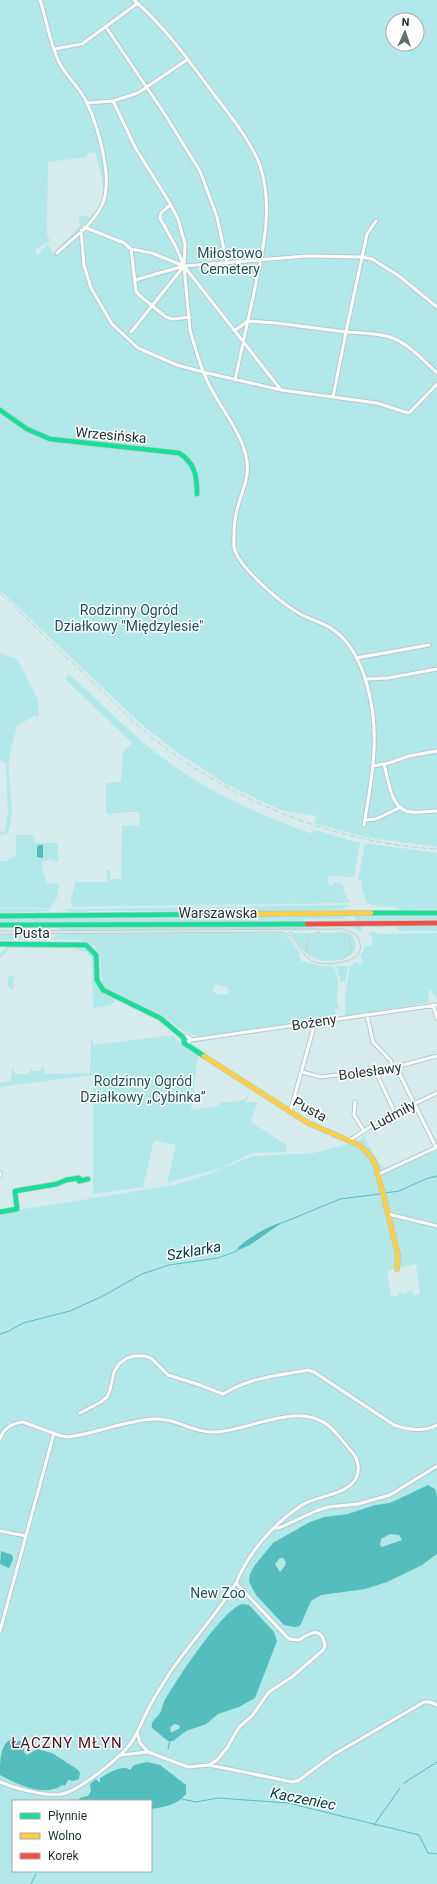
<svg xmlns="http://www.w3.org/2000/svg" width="437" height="1884" viewBox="0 0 437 1884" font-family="Roboto,sans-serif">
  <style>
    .green { fill: #b2e8e8; fill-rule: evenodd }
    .water { fill: #54bdbe; fill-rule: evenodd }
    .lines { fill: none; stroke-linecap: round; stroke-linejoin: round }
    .stream { stroke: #54bdbe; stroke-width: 1 }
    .street-casing { stroke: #b8c8c8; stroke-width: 5 }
    .fast-casing { stroke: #b8c8c8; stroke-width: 6 }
    .slow-casing { stroke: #b8c8c8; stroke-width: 6 }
    .jam-casing { stroke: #b8c8c8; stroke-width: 6 }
    .street { stroke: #f9fcfc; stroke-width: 3 }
    .fast { stroke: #16e098; stroke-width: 4.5 }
    .slow { stroke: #ffcf43; stroke-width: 4.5 }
    .jam { stroke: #f24e42; stroke-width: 4.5 }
    .tram { stroke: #c4caca; stroke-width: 1 }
    .rail { stroke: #c4caca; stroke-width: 1; stroke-dasharray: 6 3; stroke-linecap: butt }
    .labels { text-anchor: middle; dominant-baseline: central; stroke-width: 3; stroke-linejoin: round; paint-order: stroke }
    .park-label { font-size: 14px; fill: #1d5353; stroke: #fff }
    .street-label { font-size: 14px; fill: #1f2d2d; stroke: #fff }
    .water-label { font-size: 15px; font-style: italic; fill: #044040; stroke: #fff }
    .neighbourhood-label { font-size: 15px; letter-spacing: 1px; fill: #520d1a; stroke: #fff }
  </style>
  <rect width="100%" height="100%" fill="#d6ecec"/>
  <path class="green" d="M0,0H437V847L369,838L313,823L316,821L314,819H318L315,816L281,810L265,803L226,784L175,751L140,723L0,590V279L3,277L0,278ZM393,20H417V44H393ZM95,152C100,176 113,197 90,217L80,215L79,218L80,226L55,251L57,254H54L48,244L37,255L35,250L50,240L47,235L48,162L87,157V154Z
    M0,653L17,659L38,700L39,717L34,716L17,726C14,737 11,748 9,759C7,785 17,809 8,833L0,835V832L5,831L8,814L6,763L0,761Z
    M69,674C98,700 125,728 155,752C201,789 255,813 310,833H314L311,829L356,842L437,853V909H412L411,911L396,909L395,907H379L366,903L364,893H362V881L358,880L365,844L360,843L354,877L328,876V884L333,885L334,882L342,884L347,899L350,900V903L73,907C68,899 75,891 75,882H107V870H110V879H121L122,826L140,825L139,812L112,813L111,816L106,813V783L121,782L123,752L132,743L65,679Z
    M16,835H34L35,843H58V862H55L53,860L42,861V867L47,883L59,884L57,898L50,908L0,907V861H6L16,855Z
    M348,905L343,909L302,911H87L84,913L66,911V909Z
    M0,908L49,909V911L0,913Z
    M437,915V920L357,921L353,916Z
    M345,916L346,917L343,919H306L298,921L0,923V918Z
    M362,925V932L350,926L315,927V929L58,930L59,927Z
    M408,925L437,926V931H399L397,929V927Z
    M288,931H292L293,933H313L305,941L307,955Z
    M340,931C351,930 357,939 355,950L349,957C353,948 355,935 340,931Z
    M372,932L380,934L437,933V999L431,990L429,991L428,1002L426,1003L345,1016V997L350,966L356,962L361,965L363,960L360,958L365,946H371L373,936L369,935V933Z
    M283,933L292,940L291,941L301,954L299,955L302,963L305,961L307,964L309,962L315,965L334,967L338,980L337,1005H339L338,1009H335L336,1017L199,1037L183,1031L160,1014L106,988C100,981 101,975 101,967C101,935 75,940 52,940V937H55V935L63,934ZM216,984L227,987L229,993L225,995L214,993L213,989Z
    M318,933C331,933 348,929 352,946L348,955C338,965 302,963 307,943C309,937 312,935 318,933Z
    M28,934L20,940H0V935Z
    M44,936L48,940H23L29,937Z
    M74,945L86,948L93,954L96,985L101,991L116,1001L108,1006L93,1008L92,959L85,951H80L75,948H9L0,959V954L8,946Z
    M336,966H348L345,982H341Z
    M14,976L13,989H11L8,986V977Z
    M173,1035L179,1043L198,1055L191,1110L219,1106V1103L244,1100L250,1092L249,1088L251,1090L245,1103L257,1102L251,1122L286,1145L287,1152L252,1153L221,1168L167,1183L176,1145L154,1140L143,1187L93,1194V1075L0,1087V1083L11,1081L12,1069L13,1068L15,1074H29L31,1067L32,1071H41V1066L44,1068V1074L90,1073L91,1040H93V1045Z
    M366,1135L365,1139L382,1167L386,1168L380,1170L370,1152L360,1143L359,1140Z
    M347,1144C376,1144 383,1194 389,1216L437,1228V1884H0V1213L174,1185L201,1177L253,1156L314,1153ZM283,1222L250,1245L247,1241L275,1224ZM416,1264L420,1294L414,1296L412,1290L402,1294V1292L398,1293V1296L391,1297L387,1271ZM13,1801H151V1871H13Z
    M437,1149V1224L391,1213L388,1207L382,1175Z"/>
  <path class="water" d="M39,845H43V858L37,857V847Z
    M283,1222L250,1245L236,1251C241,1241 272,1224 283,1222Z
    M428,1485L435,1489L437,1496V1554L422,1565L387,1582L365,1589L321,1595L311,1601L300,1626L294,1627L284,1625L256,1595L249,1582L250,1574L255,1565L273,1543L310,1522L324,1517L348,1514L375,1505L390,1503ZM390,1534L399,1535L402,1540L382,1547L380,1545L381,1539ZM280,1558H283L286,1562L285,1566L280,1572L275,1564Z
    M1,1551L12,1555L13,1559L9,1568L0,1564Z
    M242,1604L249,1605L274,1632L277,1641L255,1698L239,1707L218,1714L206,1724L186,1731L173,1741H168L152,1728C150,1720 157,1719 160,1713C162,1710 162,1705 164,1702C175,1682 222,1610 242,1604ZM174,1724L179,1725L180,1728L171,1733L170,1728Z
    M12,1739L23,1742L24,1752L27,1755L37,1749L52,1753L78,1770L80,1773L79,1779L74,1781L68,1780L65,1786L62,1785C45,1798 17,1784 0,1775C0,1762 0,1743 12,1739Z
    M147,1762L160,1765L186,1785V1794C177,1805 165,1807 151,1809V1801H78L80,1798L88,1796L91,1791L90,1784L96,1779L100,1783V1778C109,1773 122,1764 130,1770L134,1765Z"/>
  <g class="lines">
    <path class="stream" d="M385,1193L399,1191L428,1178L437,1176
      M282,1223L340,1199L380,1194
      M0,1334L9,1331L23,1323L70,1311L103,1296L142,1274L169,1265L218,1258L237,1251
      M168,1749L170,1741
      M404,1783L437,1762
      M182,1799L196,1802L218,1798L288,1803L419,1835L428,1853L437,1854
      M374,1825L400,1788
      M31,1884L36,1874"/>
    <defs>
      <path id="street" d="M40,0C47,21 50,45 60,64C68,78 79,87 86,101C98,126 115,182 101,207C92,225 71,240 57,253
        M134,0C164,26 187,58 210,89C227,112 248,136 259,163C275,206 262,254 253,297C247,325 241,352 235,380
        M106,27L164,113L200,171L217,217L227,263
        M54,49L82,44L138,3
        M113,101L138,93L188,59
        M87,103L113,101L136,149L168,200L178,219L185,244L184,266L190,330C196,351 202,373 213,392C225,414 244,437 247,462C249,479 242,491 238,506C235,516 234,526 234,536C234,541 233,547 235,551C243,571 283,605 302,615C312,620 323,623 332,629C367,652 376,713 374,750C373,775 368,801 364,825
        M170,205L161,213L160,218L176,247L184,266L281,390
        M376,221L367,234L346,332C360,333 376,333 390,337C408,343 423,360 437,373
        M84,227L124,243L131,249L152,253L184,266
        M81,230L84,265L91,288L112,324L138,348L177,365L203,372L281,390L377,403L408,413L410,412L437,384
        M131,249L136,291L139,295L166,317L172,319L190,317
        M135,280L184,266L307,256L362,257L372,259L399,276L437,307
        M234,331L248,321L276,323L346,332L333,397
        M131,332L184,266
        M356,658L429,645
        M366,679L388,678L437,669
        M384,764C388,778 390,805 406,811C415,814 428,811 437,811
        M373,766L389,763L409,756L437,751
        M365,820L376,819L401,807
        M433,1005L437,1018
        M367,1015L373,1042L391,1061L392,1068
        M184,1038L187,1036L190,1038L188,1044
        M191,1040L437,1005
        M396,1067L436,1147
        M375,1070L395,1113
        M302,1072L321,1077L396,1067L437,1056
        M355,1102L354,1115L364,1131
        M290,1112L315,1023
        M350,1140L382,1119L437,1093
        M0,1173V1176
        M379,1174L437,1147
        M388,1214L437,1226
        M80,1413L101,1402L107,1397L110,1390L114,1372L119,1364L127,1358L135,1356H144L151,1358L168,1375L197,1384L223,1394C251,1377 276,1376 308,1370L314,1372L394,1425C408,1430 423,1432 437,1425
        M0,1439C3,1429 12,1423 23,1422L61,1436L69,1437C98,1433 126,1420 155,1419C177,1418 191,1433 216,1432C251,1430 300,1400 330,1427C338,1434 345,1444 352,1452C358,1459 361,1471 355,1480C344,1496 318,1495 302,1505C273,1524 249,1552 236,1583
        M275,1528H279L316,1511L328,1507L358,1504L390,1495L437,1466
        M0,1531L26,1536
        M0,1631L54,1433
        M137,1732L140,1743L148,1752
        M209,1765L293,1782L299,1780L333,1755L424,1702H430L437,1705
        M0,1782C14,1788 47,1797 62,1794C79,1791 124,1755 133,1740C140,1728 145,1714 152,1702C158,1691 165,1681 171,1671C192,1641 217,1614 236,1583L289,1639L299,1640C311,1632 322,1626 325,1646L323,1650L292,1677L269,1692L252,1716L239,1727L227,1748L217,1760L209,1765L188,1767L148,1752L121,1755"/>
      <path id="fast" d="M0,410L27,429L50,439L179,453C195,463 197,476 197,494
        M371,913H437
        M0,916L246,914
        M0,925L307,924
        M0,944L86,945L96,955L97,980L103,990L160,1018L184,1038V1043L204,1056
        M0,1212L17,1209L15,1191L57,1184L66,1180L79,1178V1181L88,1179"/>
      <path id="slow" d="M246,914L371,913
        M204,1056L308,1123L359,1145L368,1153L375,1163L388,1214L398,1255L397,1269"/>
      <path id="jam" d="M307,924L437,923"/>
    </defs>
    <use href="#street" class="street-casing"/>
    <use href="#fast" class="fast-casing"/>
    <use href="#slow" class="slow-casing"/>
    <use href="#jam" class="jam-casing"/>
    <use href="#street" class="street"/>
    <use href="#fast" class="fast"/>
    <use href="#slow" class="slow"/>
    <use href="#jam" class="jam"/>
    <path class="tram" d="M0,931L344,929L356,935C360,940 362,947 359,953C353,964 319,967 310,960C300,952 295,935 282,932L0,934
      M338,932L348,936L352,946L349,955L340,960
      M310,956C302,946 307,933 320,932"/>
    <path class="rail" d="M0,593C32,624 64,655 96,685C115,703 133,723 154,739C234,802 335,843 437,849"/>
  </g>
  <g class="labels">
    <g class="park-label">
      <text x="230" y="253">Miłostowo<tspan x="230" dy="16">Cemetery</tspan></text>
      <text x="129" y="610">Rodzinny Ogród<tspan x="129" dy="16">Działkowy "Międzylesie"</tspan></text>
      <text x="143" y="1081">Rodzinny Ogród<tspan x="143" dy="16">Działkowy „Cybinka”</tspan></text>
      <text x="218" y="1593">New Zoo</text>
    </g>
    <g class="street-label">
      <text transform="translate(111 435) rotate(5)">Wrzesińska</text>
      <text x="218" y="913">Warszawska</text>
      <text x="32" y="933">Pusta</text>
      <text transform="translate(314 1022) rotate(-9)">Bożeny</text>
      <text transform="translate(370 1071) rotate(-8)">Bolesławy</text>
      <text transform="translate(310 1109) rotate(29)">Pusta</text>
      <text transform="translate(393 1115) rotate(-28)">Ludmiły</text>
    </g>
    <g class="water-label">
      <text transform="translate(194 1251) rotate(-10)">Szklarka</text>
      <text transform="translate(303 1799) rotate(11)">Kaczeniec</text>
    </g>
    <g class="neighbourhood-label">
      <text x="67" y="1743">ŁĄCZNY MŁYN</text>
    </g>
  </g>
  <rect x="12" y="1800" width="140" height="72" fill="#ffffff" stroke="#a5abab"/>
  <rect x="20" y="1813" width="20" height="6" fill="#16e098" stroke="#a5abab"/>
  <text x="48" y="1820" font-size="12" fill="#1f2d2d">Płynnie</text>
  <rect x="20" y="1833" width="20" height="6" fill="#ffcf43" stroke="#a5abab"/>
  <text x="48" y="1840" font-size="12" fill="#1f2d2d">Wolno</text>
  <rect x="20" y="1853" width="20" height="6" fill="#f24e42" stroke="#a5abab"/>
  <text x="48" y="1860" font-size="12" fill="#1f2d2d">Korek</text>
  <g transform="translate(405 32) rotate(3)"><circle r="19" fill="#ffffff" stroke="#a5abab"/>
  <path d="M0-3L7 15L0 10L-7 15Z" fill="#5f7070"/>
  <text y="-6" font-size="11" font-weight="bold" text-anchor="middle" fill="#1f2d2d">N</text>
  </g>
</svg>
